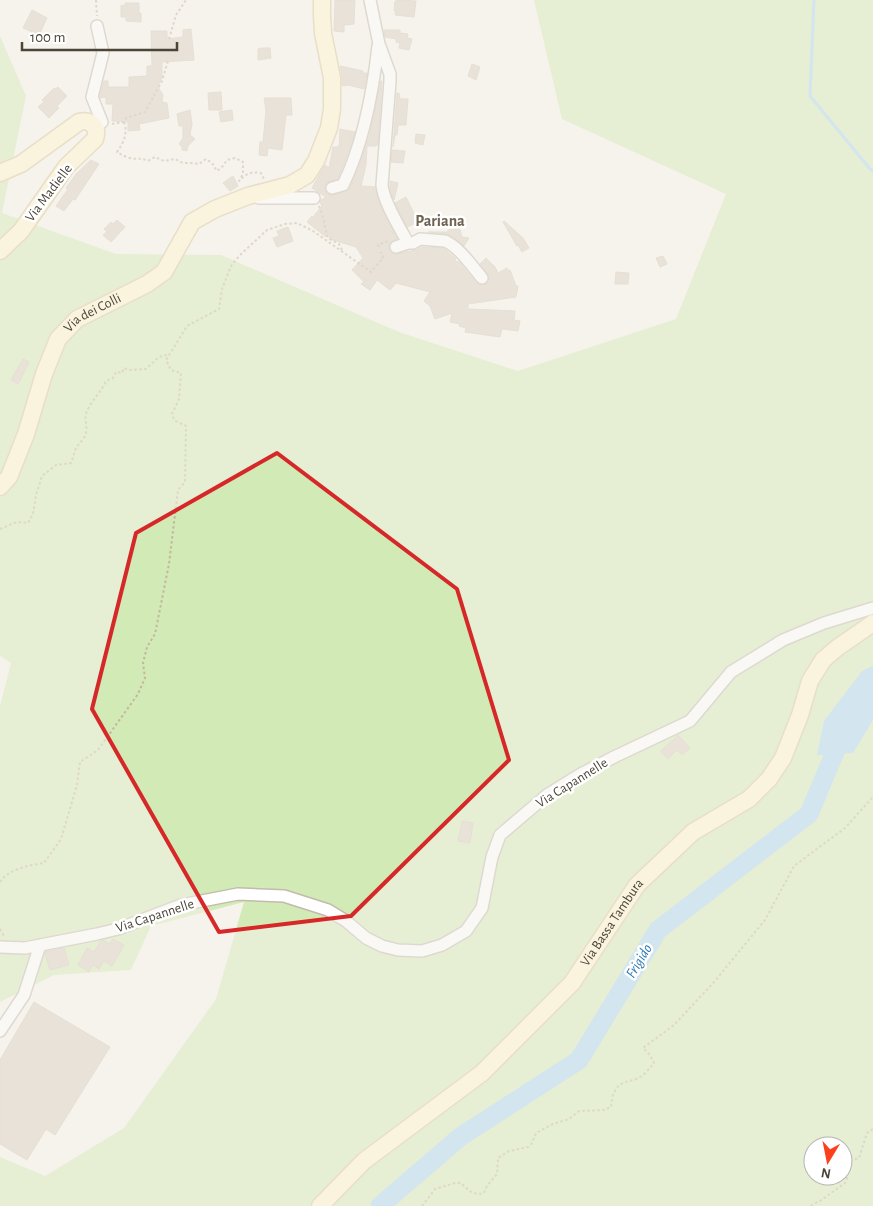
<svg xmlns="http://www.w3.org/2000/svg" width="873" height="1206" viewBox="0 0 873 1206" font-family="'Alegreya Sans',sans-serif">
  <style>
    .green { fill: #d2eab5; fill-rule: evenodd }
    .water { fill: #a9d4f2 }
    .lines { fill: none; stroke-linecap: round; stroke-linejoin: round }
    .stream { stroke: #a9d4f2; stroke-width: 3 }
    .river { stroke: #a9d4f2; stroke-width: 19 }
    .building { fill: #d8cfc1; stroke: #d3c7b4 }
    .street-casing { stroke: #c2bbae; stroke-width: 14 }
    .secondary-casing { stroke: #d6c79b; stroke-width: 19 }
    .path { stroke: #c4b79f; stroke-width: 2; stroke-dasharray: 2.5 2.5; stroke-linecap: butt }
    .street { stroke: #fff; stroke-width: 11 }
    .secondary { stroke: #fff3cd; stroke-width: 16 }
    .marked { fill: none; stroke: #d62828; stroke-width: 4; stroke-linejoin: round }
    .labels { text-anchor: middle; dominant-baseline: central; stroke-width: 5; stroke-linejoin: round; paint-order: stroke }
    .street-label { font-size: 14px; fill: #4b4439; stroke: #fff }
    .water-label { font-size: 15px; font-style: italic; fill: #2e7ab2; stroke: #fff }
    .quarter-label { font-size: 16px; font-weight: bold; fill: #6e6250; stroke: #fff }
  </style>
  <rect width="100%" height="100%" fill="#f6f3ec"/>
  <path class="green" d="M534,0H873V1206H0V1157L45,1176L124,1128L216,999L244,902L151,926L131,970L54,975L0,1002V706L11,663L0,656V36L26,96L2,213L116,254L221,255L399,332L518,371L676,319L726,194L562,119ZM813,1146H843V1176H813Z"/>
  <path class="water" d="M873,666V720L853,753L817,755L824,721L862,671Z"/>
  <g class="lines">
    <path class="stream" d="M814,0L810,96L870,169L873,171"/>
    <path class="river" d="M380,1206L460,1137L579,1060L658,930L809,814L848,721L862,706L873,697"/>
  </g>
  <path class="building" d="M335,0H355L354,24L344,25V32L334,31Z
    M397,0L416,1L414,17L395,15L396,11H394L395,1H397Z
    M125,3H139V13H141V22L126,21V17H121V5L125,6Z
    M32,10L47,18L39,35L23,28Z
    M191,29L194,60L162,62V78L159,83V89L163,95L162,102L167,103L169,118L139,124L140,130L128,131V122L112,121L113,104H106V97L100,98V96L104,81H108V87H129V77L147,76V66H152L151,31H167V39L183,37V30Z
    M384,30H400V33L408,34L407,38L412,39L409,50L399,48L400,43L396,42V39L385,37Z
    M262,48H270L271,58L258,60V49Z
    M472,64L480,67L476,80L468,76Z
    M340,66L363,71L362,73H367L364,89L348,85L342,86V76Z
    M381,81H382L378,145H376V146H367L366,165L361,186L375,187L382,209L394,232L392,233H394L397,239L390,242L389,246V250L391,253L395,254L416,250L422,247L443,248L455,258L456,259L454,261L459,262L476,283L480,285L486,284L489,280L488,274L480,264L486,258L495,267L498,273L507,268L508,271L510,270L516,286H518L516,297L468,304V309L515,311L514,320L520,321L518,331L502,329L500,337L465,332L466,328L459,326L460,324L450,322L452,313L435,319L430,306L424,301L430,292L396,283L390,290L377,280L370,290L361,284L364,282L352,270L363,258L356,247L330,239L329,233L326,237L307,222L312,216L313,217L322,206L320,202L321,200L326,197L312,188L325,165L329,168L333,147H339L340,129L355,132L349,150L338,179L327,182L325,186V189L327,194L333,195L345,192L350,188L357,172L369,137Z
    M58,87L67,96L57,106L59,108L49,118L38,107L44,102L42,100L54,88L55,89Z
    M221,92L222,110H209L208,93Z
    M397,93H399L400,99H408L406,125H398L397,135H395L393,147Z
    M264,98H291L292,115H286L282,150L268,148L267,156L259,155L260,142H263L266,110Z
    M190,110L192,124L190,135L195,139L188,146L187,151L182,150V147L179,144L183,138V126H179L177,114Z
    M232,110L233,120L221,122L219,112Z
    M416,134L425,135L423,145L415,143Z
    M392,150L405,151L403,163L391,162Z
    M91,160L99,164L75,200L73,199L64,211L56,206L68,189L66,188L76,174Z
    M233,176L238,186L230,191L223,183Z
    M390,181L398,183L394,200L390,190Z
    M406,197L418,222L407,227L395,203Z
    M117,220L125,227L111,242L103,235L107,232L104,229L111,222L113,224Z
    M504,221L523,238L529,248L522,252L518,245L517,246L503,222Z
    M288,227L293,241L277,247L273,238L279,236L277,231Z
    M459,227L462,237L469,238L464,246L455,238L448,234L428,232H448V230Z
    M663,256L667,264L660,267L656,258Z
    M616,272L629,273L628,284H615Z
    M23,359L29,362L18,384L11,380Z
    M678,735L690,748L682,755L677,750L668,759L661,751Z
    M462,821L473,823L470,843L458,841Z
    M113,939L124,945L112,966L104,961L99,969L93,965L89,972L78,965L87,948L94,952L101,941L103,940L110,944Z
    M64,948L69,965L50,970L45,954L46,952Z
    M34,1002L110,1047L55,1135L46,1129L27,1160L0,1144V1060Z"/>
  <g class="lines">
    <defs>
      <path id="street" d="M370,0L379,44L390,74V81L382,185C383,201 400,228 408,243H413L420,239L445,241C459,247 472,266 482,278
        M95,127L102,122L92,97L103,53L97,26
        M332,188L343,185C363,144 373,91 378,46
        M259,198H314
        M396,247L408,243
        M0,947L25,948L97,934L118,929L181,905L238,894L284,896L328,910L346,921L366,938L382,946L398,950L422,951L442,945L466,931L482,908L492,857L500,835L547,795L581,774L614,757L690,721L731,672L783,640L824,623L873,608
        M0,1031L24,995L40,945"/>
      <g id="secondary">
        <path d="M0,173L21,164L79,122C91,119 99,127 95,139L66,167L21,231L0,251"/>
        <path id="s1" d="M0,487L9,477L26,434L44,374L58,339L77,319L147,284L164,272L192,222L215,209L248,196L290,185L307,175L316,161L329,128L332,109V78L323,33L322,15V0"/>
        <path id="s2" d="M320,1206L364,1161L482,1073L572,983L637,885L693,832L749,799L769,779L783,758L800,715L810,681L823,660L837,648L873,623"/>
      </g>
    </defs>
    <use href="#street" class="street-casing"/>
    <use href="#secondary" class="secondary-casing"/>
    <path class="path" d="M96,0L97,16
      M169,39L176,15L186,0
      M124,122C128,133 124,142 117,152C121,154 125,157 130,158C137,160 139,157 148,161L155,157L164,161L175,159L183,163H191L199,164L206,159L212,163L217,171L223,166L227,160L235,158L243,162V174L239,181C246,174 251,171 261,173L264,179
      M112,124L124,122L126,118L145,112L162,81L168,61
      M319,206L322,214L328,238L339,244L342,250
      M379,247L378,245L388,241
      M0,529L17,522L28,523L33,514L36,495L42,476L56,465L71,463C73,458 74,453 76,448C79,443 84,440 85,435C89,427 83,420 87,411C92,400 101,392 106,381L113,378L116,372L122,373L124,368L129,370L146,369L159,357L170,354
      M0,882C8,869 30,865 44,863L61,839L77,785L80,762L98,750L138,694L145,678L143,663L147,647L155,634L169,564L178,490L185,482L186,426L174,420L172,414L179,399L181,373L171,370L166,360L187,326L219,309L222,289L231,266L240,255L267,230L285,224L297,223L313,231L371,272L383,258L381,252
      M0,929L4,936
      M422,1206L435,1189L455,1183H461C468,1190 474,1196 484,1193L487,1186L497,1174L498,1158L509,1151L528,1147L532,1143L536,1133L553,1124L569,1119L579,1111L604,1110L611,1107C612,1102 612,1095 615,1091C619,1082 628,1082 636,1079C644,1076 649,1069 654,1063L650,1055L643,1048L674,1025L714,982L765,920L794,866L845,828L873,797
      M811,1206L813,1204L820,1201L845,1183L847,1179L849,1161L859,1158L867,1133L873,1129"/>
    <use href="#street" class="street"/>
    <use href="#secondary" class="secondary"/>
  </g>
  <path d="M0 0H873V1206H0ZM277,453L457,589L509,760L351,916L219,932L92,709L136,533Z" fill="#f6f3ec" fill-opacity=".55" fill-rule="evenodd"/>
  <path class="marked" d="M277,453L457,589L509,760L351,916L219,932L92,709L136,533Z"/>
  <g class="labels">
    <g class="street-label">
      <text transform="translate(49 193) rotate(-53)">Via Madielle</text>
      <text stroke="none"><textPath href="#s1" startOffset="204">Via dei Colli</textPath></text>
      <text transform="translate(572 783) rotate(-32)">Via Capannelle</text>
      <text transform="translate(155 916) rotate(-18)">Via Capannelle</text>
      <text stroke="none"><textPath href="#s2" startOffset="410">Via Bassa Tambura</textPath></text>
    </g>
    <g class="water-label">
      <text transform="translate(639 961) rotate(-59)">Frigido</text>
    </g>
    <g class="quarter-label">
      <text x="440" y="221">Pariana</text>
    </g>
  </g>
  <g transform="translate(828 1161) rotate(190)"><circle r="24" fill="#ffffff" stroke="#b7b4b0"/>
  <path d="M0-4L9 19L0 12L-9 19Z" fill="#fc3f1d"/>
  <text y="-8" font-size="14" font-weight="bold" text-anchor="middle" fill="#4b4439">N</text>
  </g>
  <path d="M22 42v8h155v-8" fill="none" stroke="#4b4439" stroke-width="2.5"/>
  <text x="30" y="42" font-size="15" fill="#4b4439" stroke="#ffffff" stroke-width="4" paint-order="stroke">100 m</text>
</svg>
